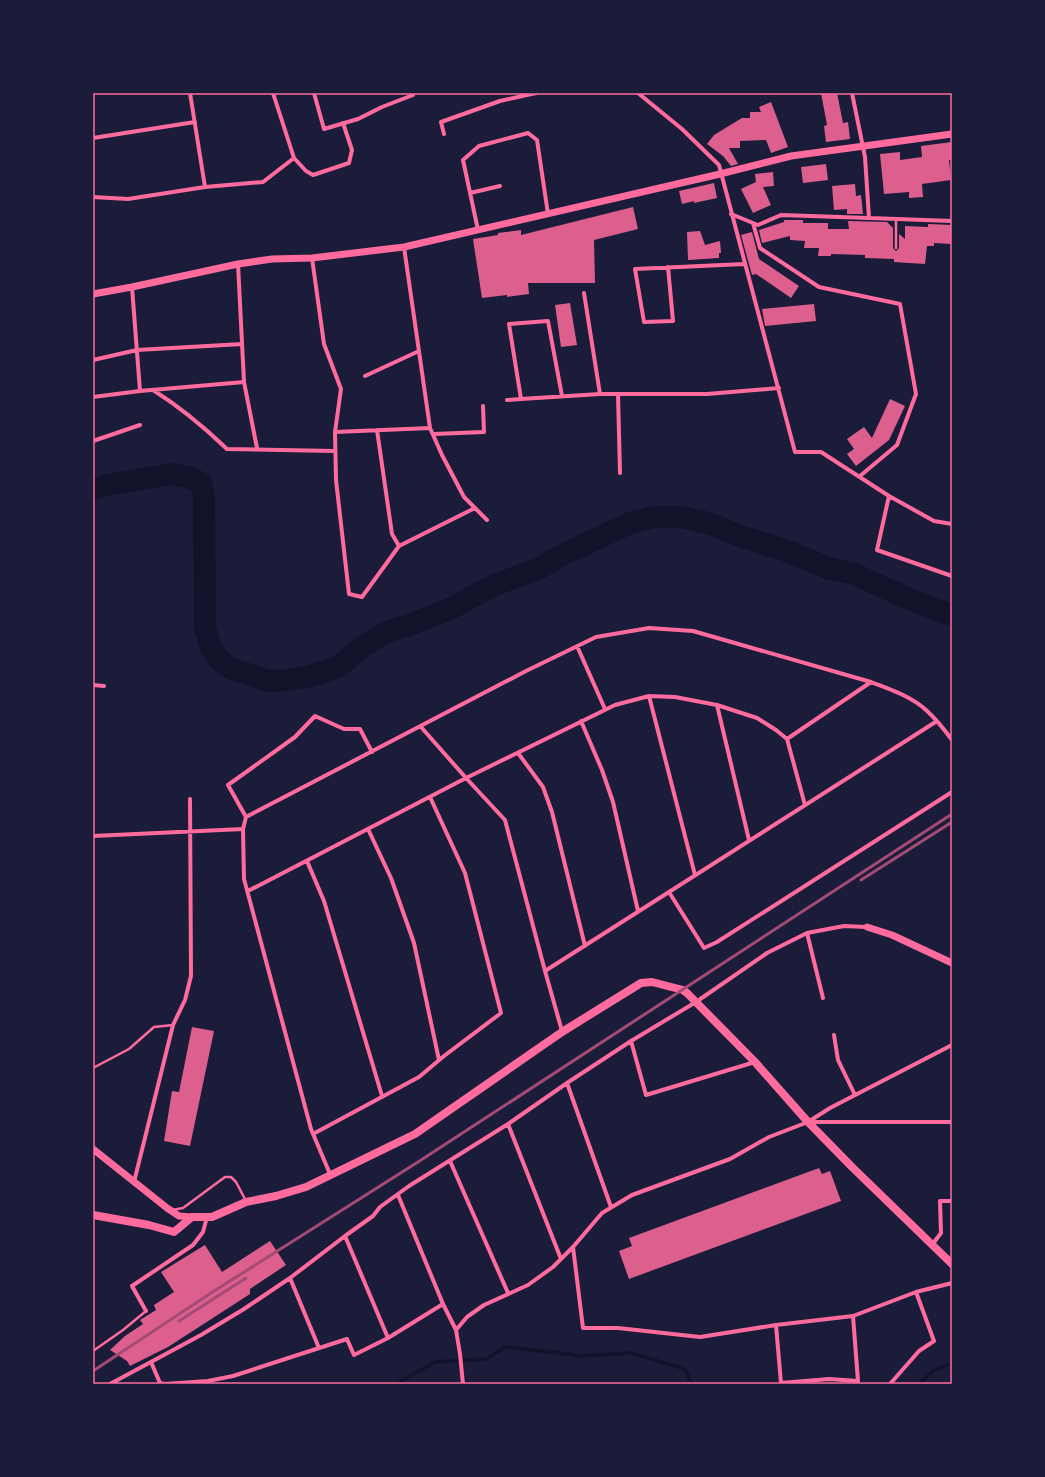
<svg xmlns="http://www.w3.org/2000/svg" width="1045" height="1477" viewBox="0 0 1045 1477" font-family="'Source Sans 3',sans-serif">
  <style>
    .lines { fill: none; stroke-linecap: round; stroke-linejoin: round }
    .stream { stroke: #12122b; stroke-width: 3.5 }
    .river { stroke: #12122b; stroke-width: 22 }
    .building { fill: #dd5f8e }
    .service { stroke: #ff6b9d; stroke-width: 2.5 }
    .minor { stroke: #ff6b9d; stroke-width: 4 }
    .tertiary { stroke: #ff6b9d; stroke-width: 7 }
    .primary { stroke: #ff6b9d; stroke-width: 8 }
    .rail { stroke: #a44b75; stroke-width: 3 }
    .neatline { fill: none; stroke: #ff6b9d; stroke-width: 1.5 }
  </style>
  <rect width="100%" height="100%" fill="#1b1b3a"/>
  <g class="lines">
    <path class="stream" d="M396,1384L435,1362L486,1359L505,1347L561,1353L578,1356L631,1353L685,1369L692,1384
      M919,1384L933,1371L952,1363"/>
    <path class="river" d="M93,489L107,485L172,474L188,477L201,483L204,498L205,628L210,645L218,659L232,669L269,681L286,680L311,676L338,667L364,646L384,633L412,624L450,609L490,587L542,567L558,557L630,523L654,517H682L712,524L737,535L790,552L828,568L854,574L923,605L952,615"/>
  </g>
  <path class="building" d="M821,93H837L843,123L848,122L850,139L826,142L824,126L827,125Z
    M771,102L788,147L771,153L766,140L740,141V148H729L738,164L731,166L723,156L707,144L714,135L742,118H750V112H761L759,107Z
    M952,142V160H949L951,180L922,184L923,197L909,198V192L884,194L880,154L900,152V160L922,157L921,146Z
    M826,164L828,180L803,183L801,167Z
    M773,172L774,186L763,187L771,205L753,213L741,189L756,182L755,174Z
    M714,183L717,198L694,203V201L682,204L679,191Z
    M855,184L856,196L861,195L863,214H847V209L834,210L832,186Z
    M633,207L638,229L594,240L595,283H528L529,294L507,297V295L482,298L473,239L498,235V233L521,230V235Z
    M784,220H803V223H828V229H849L848,221L887,222L893,228V248L896,251L899,248V234L905,239V226L928,227V224L952,225V244L934,243V246H927L925,264L894,262V259L865,258V255L831,254V256H818L819,248H804L805,241L790,240V236L762,243L759,230L784,222Z
    M700,231L705,245L720,241L721,253H719V258L688,260L687,232Z
    M752,232L759,259L799,286L791,298L756,274L752,275L741,235Z
    M570,303L577,345L561,347L555,305Z
    M814,304L816,321L765,326L762,309Z
    M890,399L905,406L889,440L856,466L847,454L854,449L847,439L864,427L872,438Z
    M192,1027L214,1031L190,1146L164,1141L172,1091L179,1092Z
    M819,1168L822,1174L830,1171L841,1201L629,1279L619,1251L632,1246L629,1238Z
    M270,1241L286,1265L250,1289V1294L168,1347L130,1366L127,1361L110,1350L125,1336L143,1324L140,1320L156,1310L154,1305L174,1292L161,1272L205,1245L222,1272Z"/>
  <g class="lines">
    <path class="service" d="M896,248V219
      M93,1068L129,1049L154,1027L173,1025
      M172,1210L183,1208L225,1177H231L236,1182L246,1201
      M93,1351L123,1330L146,1311"/>
    <path class="minor" d="M190,93L205,187
      M314,93L324,129L358,119L382,107L413,95V93
      M638,93L682,129L719,165L795,452H821L889,496L934,521L952,524
      M852,93L865,157L869,218L952,221
      M444,134L441,122L500,101L536,93
      M93,138L195,122
      M294,158L306,171L313,175L349,163L352,150L343,123
      M470,193L500,186
      M93,197L128,199L205,187L263,182L294,158L273,93
      M731,214L753,223L760,248L819,287L900,304L916,394L897,445L860,476
      M753,223L758,225L781,215L869,218
      M478,230L463,160L479,146L528,133L537,140L548,214
      M404,247L430,428L442,455L464,497L487,520
      M312,258L324,344L341,389L335,432
      M238,264L244,382L257,448
      M668,267L673,321L644,322L635,269L744,264
      M132,287L140,391
      M584,293L600,394
      M93,360L137,350L242,344
      M365,376L419,351
      M153,390C180,407 204,427 227,449L335,451
      M618,394L620,473
      M93,397L140,391L244,382
      M521,399L600,394H707L779,388
      M507,400L521,399L509,324L548,321L562,396
      M430,428L335,432L336,480L349,594L362,597L399,546L475,508
      M377,430L392,534L399,546
      M434,434L484,432L483,406
      M93,441L140,425
      M889,496L877,550L952,576
      M577,646L605,709
      M93,685L104,686
      M649,696L695,875
      M717,705L749,840
      M581,721L602,770L613,802L638,911
      M421,727L466,778L505,820L545,971
      M787,739L871,682
      M518,753L543,787L552,812L585,946
      M246,817L228,785L295,737L315,716L344,729H360L372,752
      M368,829L391,878L414,943L439,1060
      M93,836L243,829
      M307,861L324,901L382,1096
      M248,891L466,778L615,705L649,696L675,697L717,705L757,718L776,730L787,739L805,805
      M669,892L937,721
      M807,933L823,998
      M562,1031L545,971L669,892L704,948L717,942L952,792
      M834,1035L838,1060L855,1095
      M631,1041L646,1095L755,1062
      M567,1083L611,1207
      M808,1122H952
      M508,1124L561,1259
      M313,1134L419,1077L444,1056L501,1013L465,873L430,797
      M450,1161L508,1293
      M330,1174L311,1129L244,879L243,829L246,817L526,671L596,637L649,628L693,631L871,682C889,689 911,696 926,710C936,719 944,729 952,740
      M134,1182L173,1025L185,1000L191,976L190,799
      M398,1195L443,1304L456,1330
      M345,1236L388,1338
      M932,1245L941,1233L940,1201H952
      M573,1247L583,1328H618L700,1337L776,1325L853,1316L916,1292L952,1283
      M290,1278L319,1348
      M146,1311L132,1286L193,1245L203,1232L207,1217
      M776,1325L781,1383L829,1379L858,1381L853,1316
      M151,1362L160,1383L165,1384L208,1381L233,1376L347,1339L354,1355L388,1338L443,1304
      M110,1384L201,1335L244,1309L290,1278L345,1236L373,1216L380,1207L409,1186L508,1124L567,1083L631,1041L696,1002L767,953L807,933L844,926L867,927
      M463,1384L460,1354L456,1330L467,1317L484,1305L528,1285L553,1267L573,1247L602,1213L632,1195L730,1159L769,1137L808,1122L830,1108L952,1045
      M890,1384L919,1351L934,1341L916,1292"/>
    <path class="tertiary" d="M93,294L132,287L238,264L272,259L312,258L404,247L720,174L791,156L952,134
      M867,927L892,935L952,963
      M93,1149L167,1208L179,1216L192,1217"/>
    <path class="primary" d="M93,1215L149,1225L174,1232L192,1217H212L246,1202L276,1196L306,1187L415,1134L562,1032L641,983L652,982L683,990L687,993L755,1062L808,1122L852,1167L952,1264"/>
    <path class="rail" d="M861,880L952,822
      M179,1321L246,1278
      M93,1371L211,1293L418,1162L952,814"/>
  </g>
  <rect width="1045" height="1477" fill="none" stroke="#1b1b3a" stroke-width="188"/>
  <rect x="94" y="94" width="857" height="1289" class="neatline"/>
</svg>
